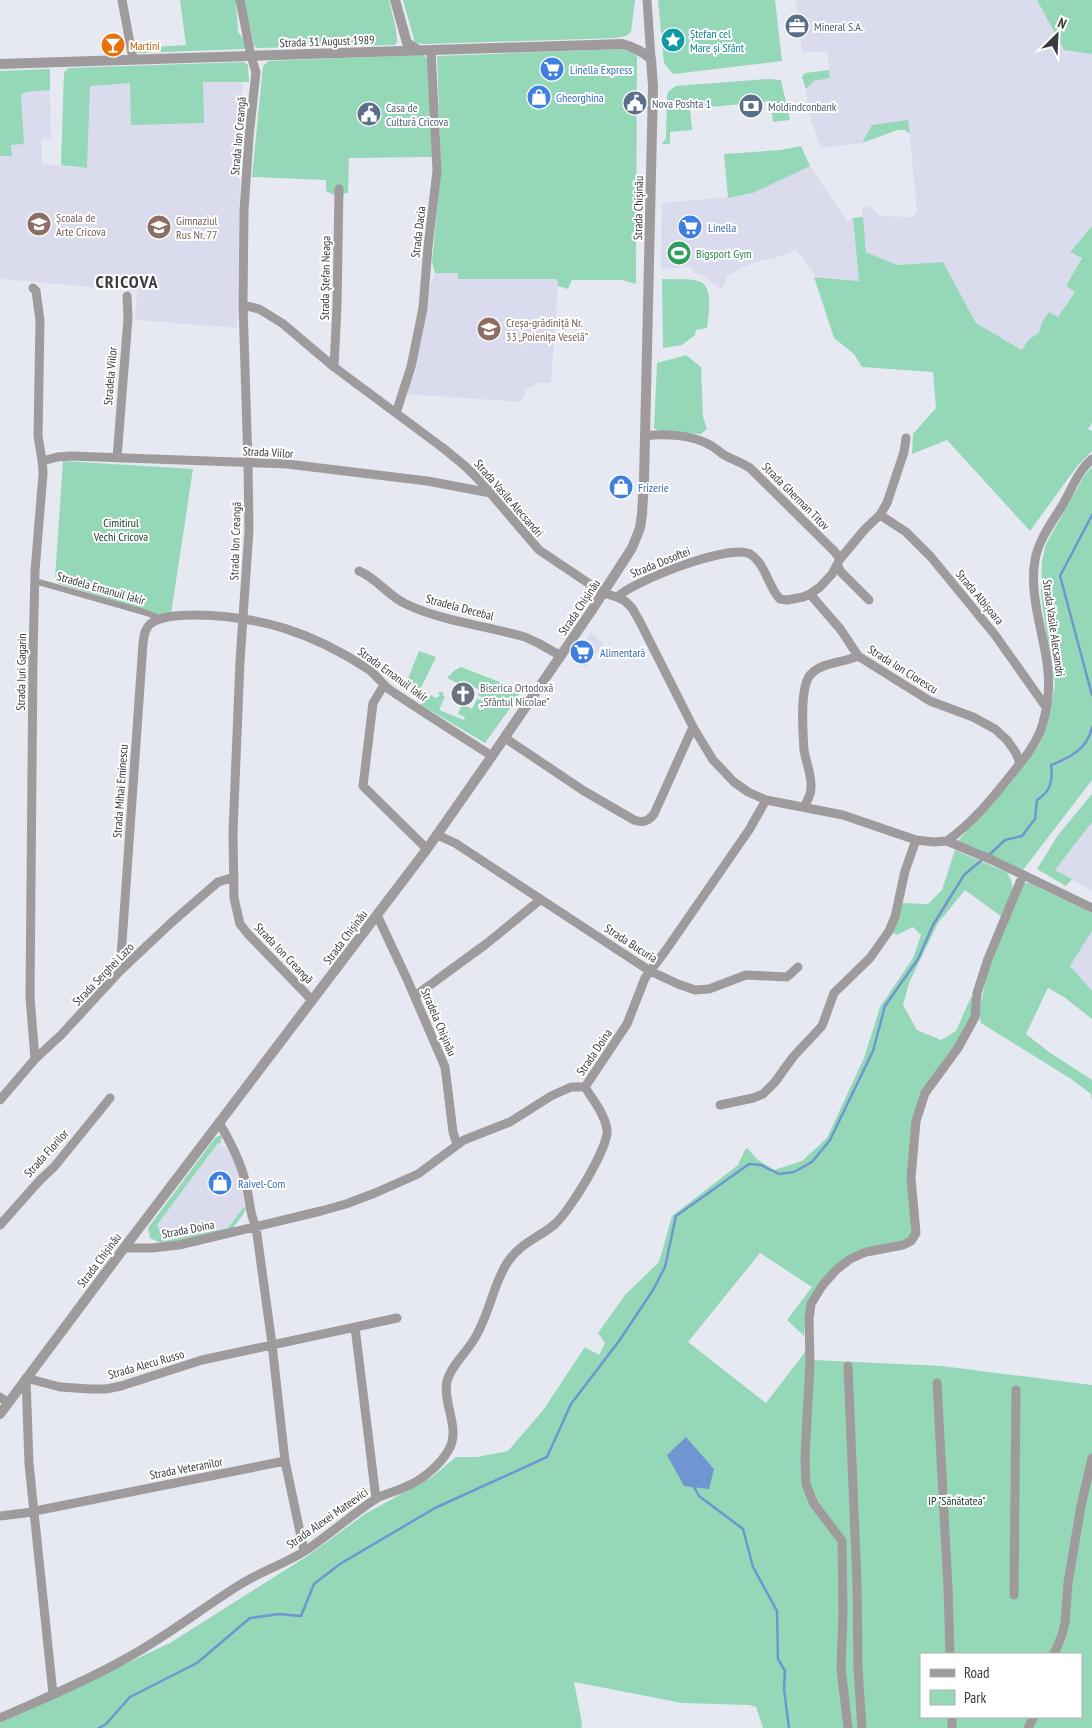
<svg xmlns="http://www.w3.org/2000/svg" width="1092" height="1728" viewBox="0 0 1092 1728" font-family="'PT Sans Narrow',sans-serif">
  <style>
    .built { fill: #dadced }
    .green { fill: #94d8b7; fill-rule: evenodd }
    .water { fill: #6f96d0 }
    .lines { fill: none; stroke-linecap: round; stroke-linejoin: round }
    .stream { stroke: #6f96d0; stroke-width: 2.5 }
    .pedestrian { stroke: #9f9a9c; stroke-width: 6 }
    .minor { stroke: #9f9a9c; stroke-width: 9 }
    .tertiary { stroke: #9f9a9c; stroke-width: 10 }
    .labels { text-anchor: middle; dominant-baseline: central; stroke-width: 4; stroke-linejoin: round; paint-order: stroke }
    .service-label { font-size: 12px; fill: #4e5e75; stroke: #fff; text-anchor: start }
    .culture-label { font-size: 12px; fill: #0d838f; stroke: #fff; text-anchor: start }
    .street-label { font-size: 12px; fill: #3c3c40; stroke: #fff }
    .food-label { font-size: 12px; fill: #c56008; stroke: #fff; text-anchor: start }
    .shop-label { font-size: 12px; fill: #366cbe; stroke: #fff; text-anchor: start }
    .education-label { font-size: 12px; fill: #785e54; stroke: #fff; text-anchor: start }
    .leisure-label { font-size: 12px; fill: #27864d; stroke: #fff; text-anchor: start }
    .park-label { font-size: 12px; fill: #123727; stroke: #fff }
    .worship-label { font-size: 12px; fill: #5b616d; stroke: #fff; text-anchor: start }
    .district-label { font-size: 18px; font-weight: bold; letter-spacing: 1px; fill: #3c3c40; stroke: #fff }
  </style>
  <rect width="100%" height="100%" fill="#e7e9f2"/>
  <path class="built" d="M796,0H1037L1064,50L1092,54V226L1070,252L1082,258L1066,285L1075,291L1058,317L1049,312L1042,322L1039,333L1028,340L1022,350L976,323L943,262L897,265L866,252L862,207L869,206L880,216L913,217L917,211L908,120L872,125L862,143L821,148L810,117L806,89L814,81L830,78L827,51L802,53L800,31H794L793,20L798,19Z
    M242,81L237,328L135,320L137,291L0,279V156H12L11,145L24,144L21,95L26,92L50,90L51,139L41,140L42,164L86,168L90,85L130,83Z
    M810,166L847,221L853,218L859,281L816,276L796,250L782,256L752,263L728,275L722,290L703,276L693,272L692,267L661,269L662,203L748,195Z
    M435,273H459V279H557L558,286L551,383H539L526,390L521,402L406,394L415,373L431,283Z
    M591,633L603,643L586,669L573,660Z
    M1092,822V891L1055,870Z
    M1092,931V991L1070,966Z
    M218,1143L231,1152L242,1180L244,1207L228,1228L164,1241L157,1225Z"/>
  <path class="green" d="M180,0H236L238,32L244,40L245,49L138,53L133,48L186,45Z
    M244,0H389L396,29L397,42L395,45L257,48L254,46Z
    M403,0H635L631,32L626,36L616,38L425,44L415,43Z
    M658,0H775L782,61L673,74L664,63Z
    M1037,0H1092V54L1064,50Z
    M620,49L634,53L637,56L636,284L622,280H572L568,289L558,286L557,279H458V273H435L432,262L441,170L437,56Z
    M423,55L428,59L432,157L349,158L348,193L334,195L326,191V180L252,177L263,66L269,61Z
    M244,62L248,65L249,82H203L204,123L131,125L130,83L90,86L87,168L61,165L64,72L69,68Z
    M50,69V90L26,92L21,95L24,144L11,145L12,156H0V71Z
    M829,70L830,78L814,81L806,89L802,77L805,73Z
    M768,79L781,80L790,120L773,122L771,101L690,109L692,130L670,132V144H662L666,138L667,95L669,91L676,86Z
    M908,120L910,134L905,130H898L862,143L872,125Z
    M801,146L810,166L753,193L728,198L724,154L780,150Z
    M863,217L866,252L897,265L943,262L976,323L1022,350L1028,340L1039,333L1042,322L1049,312L1058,317L1075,292L1066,286L1082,258L1070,252L1092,226V423L1088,429L1092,431V451L1078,465L1030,531L947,440L912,454L913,434L936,408L933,372L862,367L854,354L834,338L814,277L859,281L853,218Z
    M662,279C673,280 688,278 698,281C715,285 708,316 707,328L696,330L695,335L682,345L663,348Z
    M686,355L701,367L703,417L707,429L701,434L659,431L654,428L657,363Z
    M63,461L193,469L171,614L161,615L57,583L55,579Z
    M1092,467V780L1023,870L957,842L1039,746L1047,723L1055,685L1047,640L1041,594L1042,561L1046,544L1084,476Z
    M419,651L436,657L420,690L406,684Z
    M461,667L520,690L518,697L485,743L421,705L426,699L432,695L434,698L440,696L438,692H443V695L445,696L439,710L464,720L465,717L458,714L462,704L472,709L477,699L483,701L484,698L478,695L480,690L460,681L459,684L447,678L455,670Z
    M1092,794V822L1055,870L1072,879L1066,886L1037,869L1058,835Z
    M955,850L1006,872C1019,886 1009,902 1002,917L965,890L938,923L909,983L903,1005L917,1030L941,1040L956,1031L971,997L974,998L971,1016L914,1120L913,1229L908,1238L902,1242L832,1270L805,1316L804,1336L787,1320L812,1287L760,1253L688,1342L766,1403L805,1352H812L813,1360L942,1366L1092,1385V1728H763L756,1707L749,1705L682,1703L574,1682L582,1723L581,1728H0V1723L170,1643L309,1555L365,1514L432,1477L456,1457H477L508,1451L544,1409L585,1347L599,1355L605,1343L598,1333L625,1295L659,1262L672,1216L738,1165L745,1150L747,1148L758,1160L774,1170L802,1161L827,1138L864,1058L880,1007L913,958L921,935L913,927L897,935L893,933L901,903L928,904L942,890ZM921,1654H1081V1717H921Z
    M1022,883H1029L1092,913V931L1070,966L1092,991V1019L1064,997L1048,988L1026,1034L1049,1052L1092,1080V1101L1091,1094L1071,1079L981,1023L979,1014L989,962Z
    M220,1135L222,1137L220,1144L218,1143L157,1225L164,1241L228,1228L244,1207L246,1208L244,1213L230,1232L163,1244L150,1238L148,1228L215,1138Z"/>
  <path class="water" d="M686,1437L714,1469L709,1489L684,1486L667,1455Z"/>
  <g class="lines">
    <path class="stream" d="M1092,515L1060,576L1092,695
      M988,856L1005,840L1022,836L1035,819L1037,800C1051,791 1053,781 1051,765C1069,758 1088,749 1092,727
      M694,1487L699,1496L743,1529L753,1567L777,1611L778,1659L785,1671L784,1689L789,1728
      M99,1728L106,1724L130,1697L197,1663L250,1618L279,1614L301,1616L314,1584L340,1564L435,1508L547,1457L571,1404L619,1341L653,1290L665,1267L676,1216L749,1164L761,1165L779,1174L794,1172L812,1162L830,1140L873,1051L885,1006L918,959L933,925L964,875L983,859"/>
    <path class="pedestrian" d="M35,581L147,613L159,618"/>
    <path class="minor" d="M122,0L133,59
      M240,0L251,56L256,72L249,137L244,211L243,305L248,463L249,530L240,661L233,832L234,898L240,924L248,934L312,1000
      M647,0L651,59
      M33,288L36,291L40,321L38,436C40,449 43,461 43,474L35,571L33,657L30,997L35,1059
      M243,305L259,309L282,323L334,367L443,448L465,466L480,481L539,550L603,593L617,597L625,601L632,608L640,622L693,727L713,760L734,782L748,792L766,800L843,815L916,840L934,842L947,841L992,860L1092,908
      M334,367L337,306L339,189
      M396,413L411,367L423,308L428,247L437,171L431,50
      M645,436C665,433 692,435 710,445C716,448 720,453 726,456C734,460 743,463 750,468L834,551L840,559
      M117,458L128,318L127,296
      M43,461L57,457L71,456L287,464L427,481L491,493
      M880,515L906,532L931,557L995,635L1046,707
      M837,565L841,572L869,600
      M359,571C378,579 388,596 406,604C441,621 487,626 525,637L538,643L561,656
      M810,594L841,630L858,656L930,701L973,717L995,729L1007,740L1016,753L1020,763
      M617,597C634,581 730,543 750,554C766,564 768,587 780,599L787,600L803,597L810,594L820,587L832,574L840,559L865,529L880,515L887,503L904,452L906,438
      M384,685L373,703L363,786L427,849
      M505,738L584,791L634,820C642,823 648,822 654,814L693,727
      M804,807C807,801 811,795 811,788C812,775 806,763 804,750C803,733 799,686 811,674C822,662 843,663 858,656
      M437,835L455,843L650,971L678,984L695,990L709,989L746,975L787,977L798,967
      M947,841C973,822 990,801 1010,776C1021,762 1033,749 1040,732C1044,721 1047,707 1048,695C1053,653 1027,604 1035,560C1038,541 1052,522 1062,506C1072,489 1077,472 1092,459
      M377,915L407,979L445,1067L453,1132L457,1145
      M120,971L142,658C143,648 142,636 147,628C154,615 183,615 196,615C262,616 313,633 368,669C377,675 383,686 393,692C426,714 459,735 492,756
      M415,996L486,944L540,900
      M585,1087L627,1024L645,978L666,950L749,830L766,800
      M0,1100L35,1059L61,1035L120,971L172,922L218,882L234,877
      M720,1105L753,1098L763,1094L775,1082L793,1057L822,1026L834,993L870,958L889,931L895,917L905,871L916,840
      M219,1122C230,1142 241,1162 246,1184C250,1199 249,1213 256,1227L272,1344L285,1461L304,1551
      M0,1225L40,1180L54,1167L110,1098
      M124,1248H152L179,1245L321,1211L346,1204L375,1193L418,1174L464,1140L510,1122L551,1096L571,1087H585
      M355,1327L376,1499
      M848,1366L857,1583L858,1669L862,1728
      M937,1383L948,1588L950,1654
      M0,1397L8,1403
      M0,1516L25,1513L285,1461
      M1014,1595L1016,1390
      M1054,1654L1062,1635L1065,1623L1068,1583L1081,1506L1092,1458
      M53,1694L29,1464L26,1378L60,1387L90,1389H106L121,1386L202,1360L397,1318
      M952,1717V1728
      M0,1718C42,1699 85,1682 125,1659C166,1637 202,1608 241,1584C262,1571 284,1564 305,1551C329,1535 350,1516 374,1500C383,1494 395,1492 405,1487C421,1481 439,1466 448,1451C462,1429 442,1404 447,1381C451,1366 465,1354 473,1341C489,1317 492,1287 507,1263C521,1242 539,1238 555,1224C569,1212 610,1146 607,1129C604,1113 593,1100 585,1087
      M848,1728L841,1668L843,1614L842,1541L814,1504L806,1484L805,1456L810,1363L809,1319L811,1304L822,1286L836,1270L850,1259L866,1252L903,1245L911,1241L916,1233L911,1178L916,1121L925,1093L958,1048L975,1017L977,993L988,959L1023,875
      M1028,1728L1034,1717"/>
    <path class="tertiary" d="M395,0L407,43L418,50
      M0,64L622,44C634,47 642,51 651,59L653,86L644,481L642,514L640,528L632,548L592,610L492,756L427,849L124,1248L0,1414"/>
  </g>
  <defs>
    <symbol id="office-disc" viewBox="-11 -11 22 22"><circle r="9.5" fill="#5c6f8a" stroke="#fff"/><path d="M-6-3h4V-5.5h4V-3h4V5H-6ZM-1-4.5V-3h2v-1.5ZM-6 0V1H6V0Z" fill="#fff"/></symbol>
    <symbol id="sight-disc" viewBox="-11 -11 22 22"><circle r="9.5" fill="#0f9aa8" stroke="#fff"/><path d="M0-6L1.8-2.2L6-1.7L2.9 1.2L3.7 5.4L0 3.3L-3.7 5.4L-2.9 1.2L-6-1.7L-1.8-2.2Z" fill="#fff"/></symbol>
    <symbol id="bar-disc" viewBox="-11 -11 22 22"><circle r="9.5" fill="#e8710a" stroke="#fff"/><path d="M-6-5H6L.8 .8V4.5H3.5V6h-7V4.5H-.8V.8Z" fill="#fff"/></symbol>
    <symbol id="supermarket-disc" viewBox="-11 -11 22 22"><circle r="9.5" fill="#3f7fe0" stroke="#fff"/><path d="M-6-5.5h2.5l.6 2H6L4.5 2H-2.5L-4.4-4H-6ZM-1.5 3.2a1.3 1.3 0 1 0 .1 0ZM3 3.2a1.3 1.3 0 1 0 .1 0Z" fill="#fff"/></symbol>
    <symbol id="shop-disc" viewBox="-11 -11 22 22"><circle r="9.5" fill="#3f7fe0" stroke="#fff"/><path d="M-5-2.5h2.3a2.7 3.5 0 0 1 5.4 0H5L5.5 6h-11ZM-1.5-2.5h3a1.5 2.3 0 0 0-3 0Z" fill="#fff"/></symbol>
    <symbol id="civic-disc" viewBox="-11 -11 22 22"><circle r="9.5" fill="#5c6f8a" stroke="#fff"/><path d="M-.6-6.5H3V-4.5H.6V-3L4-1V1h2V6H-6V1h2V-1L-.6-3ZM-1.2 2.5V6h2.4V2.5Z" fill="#fff"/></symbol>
    <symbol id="bank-disc" viewBox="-11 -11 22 22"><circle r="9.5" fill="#5c6f8a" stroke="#fff"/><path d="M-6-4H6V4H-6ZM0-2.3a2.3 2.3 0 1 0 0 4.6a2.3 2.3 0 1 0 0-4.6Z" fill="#fff"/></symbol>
    <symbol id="school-disc" viewBox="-11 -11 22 22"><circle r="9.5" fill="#8d6e63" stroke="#fff"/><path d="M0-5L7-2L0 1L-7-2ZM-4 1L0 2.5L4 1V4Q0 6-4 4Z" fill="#fff"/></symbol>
    <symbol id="stadium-disc" viewBox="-11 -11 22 22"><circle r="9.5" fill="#2e9e5b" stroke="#fff"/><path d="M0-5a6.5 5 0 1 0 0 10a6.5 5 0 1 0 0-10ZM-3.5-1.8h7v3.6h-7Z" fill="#fff"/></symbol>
    <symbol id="church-disc" viewBox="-11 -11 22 22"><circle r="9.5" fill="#6b7280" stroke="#fff"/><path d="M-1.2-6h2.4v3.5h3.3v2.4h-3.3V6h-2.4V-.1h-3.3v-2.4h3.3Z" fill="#fff"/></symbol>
  </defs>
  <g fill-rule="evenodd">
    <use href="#office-disc" x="783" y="12" width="28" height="28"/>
    <use href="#sight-disc" x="659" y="26" width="28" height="28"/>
    <use href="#bar-disc" x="99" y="31" width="28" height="28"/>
    <use href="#supermarket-disc" x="538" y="55" width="28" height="28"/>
    <use href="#shop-disc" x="525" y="83" width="28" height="28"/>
    <use href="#civic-disc" x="621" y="89" width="28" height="28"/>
    <use href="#bank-disc" x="737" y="92" width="28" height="28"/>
    <use href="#civic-disc" x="355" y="100" width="28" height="28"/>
    <use href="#school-disc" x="25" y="210" width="28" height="28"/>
    <use href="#school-disc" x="145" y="213" width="28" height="28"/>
    <use href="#supermarket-disc" x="676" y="213" width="28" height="28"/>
    <use href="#stadium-disc" x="665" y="239" width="28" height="28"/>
    <use href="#school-disc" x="475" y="315" width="28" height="28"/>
    <use href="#shop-disc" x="607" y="473" width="28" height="28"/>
    <use href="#supermarket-disc" x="568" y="638" width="28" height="28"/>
    <use href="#church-disc" x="449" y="680" width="28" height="28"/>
    <use href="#shop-disc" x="206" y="1169" width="28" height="28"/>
  </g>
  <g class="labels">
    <g class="service-label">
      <text x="814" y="26">Mineral S.A.</text>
      <text x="652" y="103">Nova Poshta 1</text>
      <text x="768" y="106">Moldindconbank</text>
      <text x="386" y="107">Casa de<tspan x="386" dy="14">Cultură Cricova</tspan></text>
    </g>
    <g class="culture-label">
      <text x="690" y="33">Ștefan cel<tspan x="690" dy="14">Mare și Sfânt</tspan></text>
    </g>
    <g class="street-label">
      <text transform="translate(327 41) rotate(-2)">Strada 31 August 1989</text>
      <text transform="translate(238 136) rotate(-85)">Strada Ion Creangă</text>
      <text transform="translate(638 208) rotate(-89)">Strada Chișinău</text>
      <text transform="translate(418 232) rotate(-83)">Strada Dacia</text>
      <text transform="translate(325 278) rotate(-89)">Strada Ștefan Neaga</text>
      <text transform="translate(110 376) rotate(-85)">Stradela Viilor</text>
      <text transform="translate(268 452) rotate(3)">Strada Viilor</text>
      <text transform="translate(796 496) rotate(45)">Strada Gherman Titov</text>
      <text transform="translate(509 498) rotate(49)">Strada Vasile Alecsandri</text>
      <text transform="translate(235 541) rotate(-88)">Strada Ion Creangă</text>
      <text transform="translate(660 562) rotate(-22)">Strada Dosoftei</text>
      <text transform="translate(101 588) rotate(16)">Stradela Emanuil Iakir</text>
      <text transform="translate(980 597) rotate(50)">Strada Albișoara</text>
      <text transform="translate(460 607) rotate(15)">Stradela Decebal</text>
      <text transform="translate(579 607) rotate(-56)">Strada Chișinău</text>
      <text transform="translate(1054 628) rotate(82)">Strada Vasile Alecsandri</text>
      <text transform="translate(903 669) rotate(32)">Strada Ion Ciorescu</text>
      <text transform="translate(21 672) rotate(-89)">Strada Iuri Gagarin</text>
      <text transform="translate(393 674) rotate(36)">Strada Emanuil Iakir</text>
      <text transform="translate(120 791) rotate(-86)">Strada Mihai Eminescu</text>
      <text transform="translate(345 937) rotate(-53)">Strada Chișinău</text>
      <text transform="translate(631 943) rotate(33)">Strada Bucuria</text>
      <text transform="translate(284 953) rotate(46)">Strada Ion Creangă</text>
      <text transform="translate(103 974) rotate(-46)">Strada Serghei Lazo</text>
      <text transform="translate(439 1022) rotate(67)">Stradela Chişinău</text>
      <text transform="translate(594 1052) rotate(-56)">Strada Doina</text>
      <text transform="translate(46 1153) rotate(-48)">Strada Florilor</text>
      <text transform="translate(188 1229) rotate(-11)">Strada Doina</text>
      <text transform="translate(99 1260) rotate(-53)">Strada Chișinău</text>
      <text transform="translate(146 1364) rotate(-16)">Strada Alecu Russo</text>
      <text transform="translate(186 1468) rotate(-11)">Strada Veteranilor</text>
      <text transform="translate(327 1518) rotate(-35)">Strada Alexei Mateevici</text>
    </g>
    <g class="food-label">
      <text x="130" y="45">Martini</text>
    </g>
    <g class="shop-label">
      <text x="570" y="69">Linella Express</text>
      <text x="556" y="97">Gheorghina</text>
      <text x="708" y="227">Linella</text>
      <text x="638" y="487">Frizerie</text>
      <text x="600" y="652">Alimentară</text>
      <text x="238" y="1183">Raivel-Com</text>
    </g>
    <g class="education-label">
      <text x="56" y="217">Școala de<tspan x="56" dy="14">Arte Cricova</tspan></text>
      <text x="176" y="220">Gimnaziul<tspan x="176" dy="14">Rus Nr. 77</tspan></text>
      <text x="506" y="322">Creșa-grădiniță Nr.<tspan x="506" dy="14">33 „Poienița Veselă”</tspan></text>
    </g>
    <g class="leisure-label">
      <text x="696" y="253">Bigsport Gym</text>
    </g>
    <g class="park-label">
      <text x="121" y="522">Cimitirul<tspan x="121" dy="14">Vechi Cricova</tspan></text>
      <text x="957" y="1500">IP "Sănătatea"</text>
    </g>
    <g class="worship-label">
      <text x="480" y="687">Biserica Ortodoxă<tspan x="480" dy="14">„Sfântul Nicolae”</tspan></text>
    </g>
    <g class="district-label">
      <text x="127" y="281">CRICOVA</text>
    </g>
  </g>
  <rect x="920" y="1653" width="162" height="65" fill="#ffffff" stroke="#b1b1b3"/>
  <rect x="930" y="1669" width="25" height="8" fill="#9f9a9c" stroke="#b1b1b3"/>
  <text x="964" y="1678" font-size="15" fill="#3c3c40">Road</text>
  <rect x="930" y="1690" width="25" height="15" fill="#94d8b7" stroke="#b1b1b3"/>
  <text x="964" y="1703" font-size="15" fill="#3c3c40">Park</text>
  <g transform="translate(1057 35) rotate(24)" stroke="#ffffff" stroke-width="4" paint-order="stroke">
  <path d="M0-4L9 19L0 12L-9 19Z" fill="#3c3c40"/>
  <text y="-8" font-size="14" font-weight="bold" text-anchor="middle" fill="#3c3c40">N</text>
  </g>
</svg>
